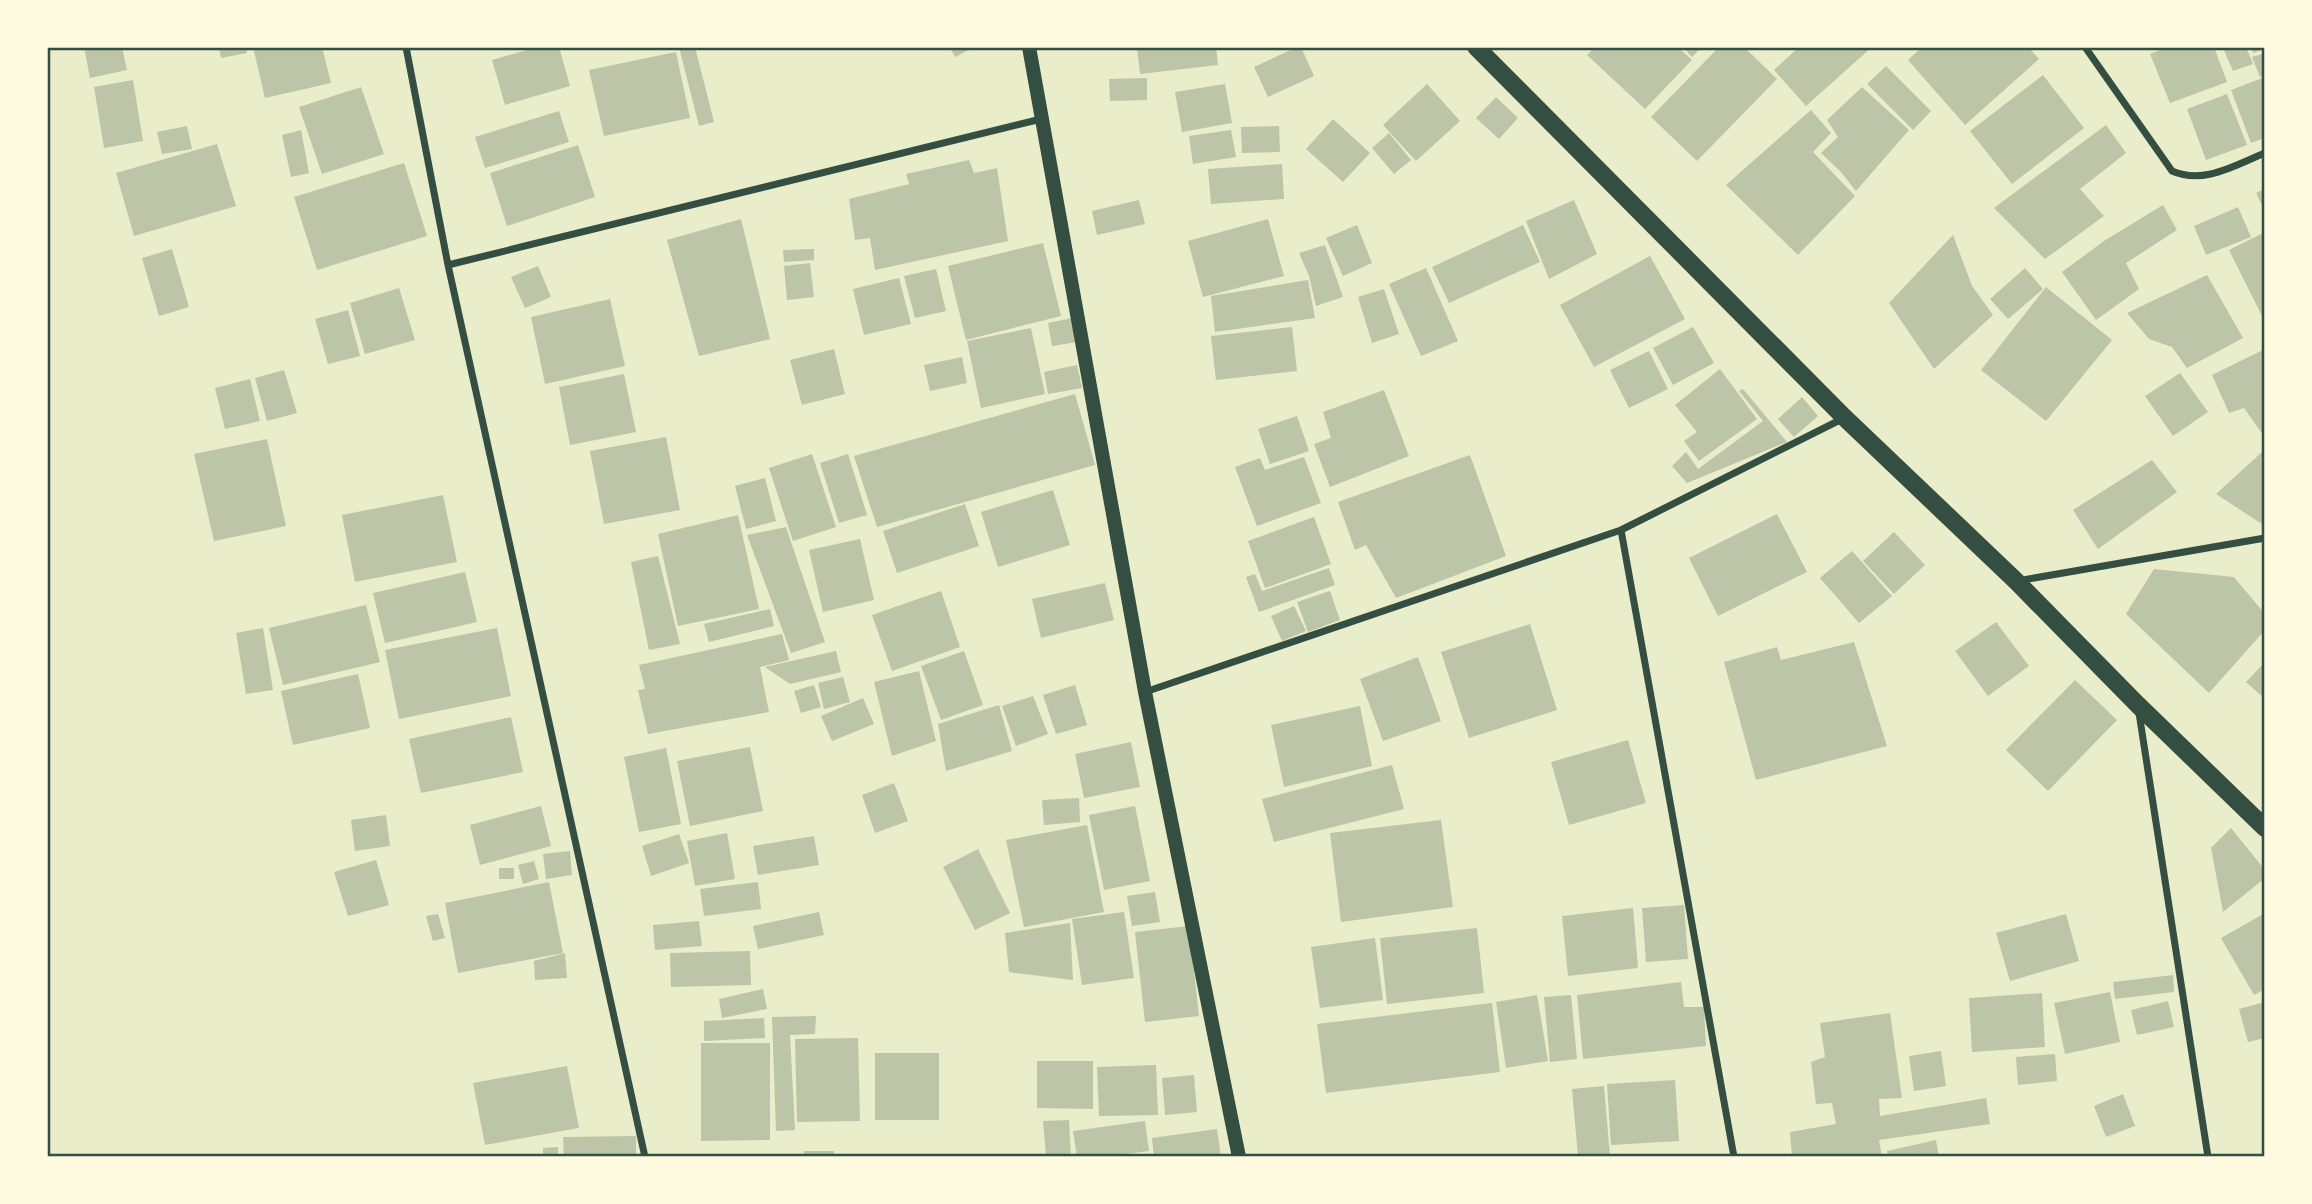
<svg xmlns="http://www.w3.org/2000/svg" width="2312" height="1204" viewBox="0 0 2312 1204" font-family="'Work Sans',sans-serif">
  <style>
    .building { fill: #bcc5a7 }
    .lines { fill: none; stroke-linecap: round; stroke-linejoin: round }
    .minor { stroke: #344e41; stroke-width: 7 }
    .secondary { stroke: #344e41; stroke-width: 14 }
    .primary { stroke: #344e41; stroke-width: 18 }
    .neatline { fill: none; stroke: #344e41; stroke-width: 2.5 }
  </style>
  <rect width="100%" height="100%" fill="#e9edc9"/>
  <path class="building" d="M84,47H122L127,70L90,78Z
    M219,47H246L247,53L221,58Z
    M253,47H322L331,83L265,98Z
    M537,47H559L570,86L505,105L492,60Z
    M679,47H695L714,122L699,126Z
    M950,47H975L955,57Z
    M1137,47H1216L1218,65L1140,74Z
    M1297,47H1301L1314,76L1268,97L1254,67Z
    M1595,47H1678L1692,60L1645,109L1587,55Z
    M1683,47H1702L1692,57Z
    M1719,47H1744L1777,79L1697,161L1651,117Z
    M1799,47H1872L1806,106L1774,70Z
    M1922,47H2028L2039,59L1965,125L1908,60Z
    M2168,47H2214L2227,82L2170,103L2150,54Z
    M2246,47L2253,64L2233,71L2223,48Z
    M2251,47H2265V49L2253,53Z
    M676,52L690,118L604,136L589,70Z
    M2265,53V75L2260,77L2252,57Z
    M1886,66L1931,111L1913,130L1867,84Z
    M2043,75L2084,128L2012,184L1970,131Z
    M2265,77V138L2251,143L2231,90Z
    M1147,78V100L1110,101L1109,79Z
    M133,80L143,141L104,148L94,87Z
    M1225,84L1232,123L1182,132L1175,92Z
    M1427,84L1460,121L1416,161L1383,125Z
    M361,87L384,154L322,174L299,107Z
    M1862,87L1909,130L1856,191L1841,172L1821,153L1838,137L1827,120Z
    M2227,94L2247,145L2206,160L2187,109Z
    M1496,97L1518,118L1499,139L1476,118Z
    M1811,110L1831,133L1813,152L1855,196L1798,255L1726,185Z
    M559,111L569,142L485,168L475,137Z
    M1333,119L1370,153L1343,182L1306,149Z
    M2106,125L2126,153L2080,189L2104,216L2045,259L1994,208Z
    M187,126L192,149L162,154L157,132Z
    M1279,126L1280,152L1242,153L1241,127Z
    M301,130L309,173L291,177L282,135Z
    M1231,130L1236,157L1193,164L1189,136Z
    M1389,133L1411,160L1394,174L1372,148Z
    M217,144L236,206L134,236L116,173Z
    M578,145L595,197L507,226L490,173Z
    M969,160L974,173L997,168L1008,241L875,270L870,238L855,240L849,199L909,184L906,174Z
    M404,163L427,236L317,270L294,197Z
    M1282,164L1284,199L1211,204L1208,169Z
    M2265,189V212L2256,193Z
    M1139,200L1145,224L1097,235L1092,211Z
    M1574,200L1597,254L1549,279L1526,221Z
    M2163,205L2177,230L2126,263L2139,289L2096,320L2062,272L2104,241Z
    M2238,207L2251,237L2206,255L2194,226Z
    M741,219L770,339L699,356L667,240Z
    M1268,219L1284,276L1203,297L1188,241Z
    M1357,225L1372,263L1343,276L1326,238Z
    M1523,225L1540,262L1449,303L1432,267Z
    M2265,232V315L2262,316L2229,250Z
    M1953,235L1972,286L1993,315L1934,369L1889,303Z
    M1043,243L1061,316L966,340L948,266Z
    M1325,245L1343,297L1316,306L1309,276L1299,253Z
    M172,249L189,307L159,316L142,258Z
    M814,249V260L784,262L783,250Z
    M1650,256L1685,319L1594,367L1560,305Z
    M810,263L814,297L787,300L784,266Z
    M538,266L551,297L525,308L511,277Z
    M1426,268L1458,341L1421,356L1389,284Z
    M2025,268L2043,289L2008,319L1990,299Z
    M936,269L946,311L915,318L904,276Z
    M2207,275L2243,338L2187,368L2172,347L2149,339L2127,313Z
    M899,278L911,324L864,335L853,289Z
    M1308,280L1315,318L1215,332L1211,296Z
    M2046,287L2112,340L2046,421L1981,370Z
    M399,288L415,340L365,354L350,303Z
    M1384,289L1399,334L1372,343L1358,297Z
    M610,299L625,366L545,384L531,317Z
    M348,310L360,356L328,364L315,319Z
    M1072,318L1077,342L1052,346L1048,323Z
    M1292,327L1297,371L1216,380L1211,336Z
    M1693,327L1714,363L1673,385L1653,348Z
    M1031,328L1045,394L981,408L967,341Z
    M834,349L845,394L802,405L790,360Z
    M2265,349V430L2261,432L2244,408L2229,413L2212,375Z
    M1649,351L1668,389L1629,408L1610,370Z
    M962,357L967,383L930,391L924,365Z
    M1077,365L1082,388L1048,394L1044,372Z
    M1720,369L1757,419L1699,461L1684,441L1697,432L1675,405Z
    M284,370L297,413L267,421L255,378Z
    M2180,373L2208,412L2173,436L2145,396Z
    M624,374L636,432L570,445L559,387Z
    M250,379L260,421L225,429L215,388Z
    M1743,389L1787,442L1687,483L1672,466L1686,452L1698,469L1763,421L1739,391Z
    M1384,390L1409,456L1330,487L1314,444L1331,438L1323,412Z
    M1075,394L1095,465L877,527L854,456Z
    M1802,397L1818,416L1794,437L1778,419Z
    M1297,416L1309,451L1270,464L1258,429Z
    M666,437L680,510L604,524L590,451Z
    M267,439L286,526L214,541L194,454Z
    M2262,452L2265,454V523L2262,524L2216,494Z
    M812,454L836,527L793,541L769,468Z
    M848,454L867,515L839,523L820,463Z
    M1470,455L1506,556L1396,598L1366,545L1355,550L1338,502Z
    M1304,457L1321,503L1257,526L1235,467L1260,458L1265,470Z
    M2152,460L2177,492L2098,549L2073,510Z
    M765,478L776,521L746,529L735,486Z
    M1053,490L1070,545L998,567L981,512Z
    M443,495L457,562L355,582L342,515Z
    M965,504L979,546L897,573L883,531Z
    M1777,514L1807,572L1718,616L1689,558Z
    M738,515L759,609L678,626L658,534Z
    M1314,517L1331,564L1265,588L1248,541Z
    M786,527L825,642L791,653L747,535Z
    M1894,532L1925,565L1894,594L1863,561Z
    M860,539L874,600L823,612L809,550Z
    M1852,551L1892,596L1859,623L1820,578Z
    M658,556L680,644L649,650L631,562Z
    M1329,568L1335,585L1259,612L1246,577L1255,574L1262,591Z
    M2154,569L2234,577L2265,614V630L2209,693L2126,614Z
    M465,572L477,622L385,643L373,593Z
    M1105,583L1114,620L1041,638L1032,599Z
    M941,591L960,647L892,671L872,615Z
    M1330,591L1340,620L1308,632L1297,602Z
    M366,605L380,662L283,685L269,628Z
    M1294,606L1306,631L1282,641L1271,616Z
    M770,609L774,626L709,642L704,624Z
    M1996,622L2029,666L1988,696L1955,651Z
    M1530,624L1557,710L1469,738L1441,652Z
    M263,628L273,690L246,694L236,633Z
    M497,628L511,696L399,719L385,650Z
    M782,634L789,660L760,667L769,712L648,734L638,690L645,689L639,665Z
    M1854,642L1887,746L1756,780L1724,662L1777,647L1781,660Z
    M836,651L841,672L790,684L765,667Z
    M964,651L983,705L941,720L921,666Z
    M1418,657L1441,721L1383,741L1360,679Z
    M2265,662V699L2246,682Z
    M919,671L936,741L892,756L874,682Z
    M358,674L370,728L293,745L281,691Z
    M843,677L850,702L824,709L818,683Z
    M2075,680L2117,720L2048,791L2006,750Z
    M814,685L821,707L801,713L794,691Z
    M1075,685L1087,725L1056,734L1043,695Z
    M1033,696L1048,734L1016,746L1002,706Z
    M863,698L874,724L832,741L821,716Z
    M999,705L1012,751L946,771L938,724Z
    M1360,706L1372,766L1284,787L1271,725Z
    M511,717L523,772L421,793L409,739Z
    M1628,740L1646,803L1569,825L1551,762Z
    M1131,742L1140,787L1084,798L1075,754Z
    M750,747L763,811L690,826L677,761Z
    M666,748L681,824L639,832L624,757Z
    M1392,765L1404,809L1274,842L1262,799Z
    M894,783L908,821L875,833L862,795Z
    M1079,798L1080,822L1044,825L1042,800Z
    M541,806L551,846L480,865L470,825Z
    M1135,806L1150,881L1104,890L1089,815Z
    M386,815L390,846L355,851L351,820Z
    M1441,820L1453,907L1341,922L1330,833Z
    M1087,825L1104,912L1024,927L1006,840Z
    M2231,828L2265,870V878L2223,912L2211,848Z
    M727,833L735,879L695,886L687,841Z
    M679,834L689,863L651,876L642,846Z
    M814,836L819,865L758,875L753,846Z
    M978,849L1010,913L975,930L943,867Z
    M570,851L572,875L546,879L543,854Z
    M376,860L389,905L348,916L334,872Z
    M534,861L539,879L523,884L518,865Z
    M499,868H514V879H499Z
    M549,882L563,953L458,973L445,903Z
    M758,882L761,909L704,916L700,889Z
    M1155,892L1160,922L1132,926L1127,896Z
    M1684,905L1688,959L1646,962L1642,908Z
    M1633,908L1638,968L1568,976L1562,916Z
    M819,912L824,935L758,949L753,926Z
    M1124,912L1134,978L1082,985L1072,919Z
    M2265,913V989L2254,995L2221,938Z
    M438,914L445,938L433,941L426,916Z
    M2066,914L2079,961L2010,981L1996,933Z
    M699,921L702,946L655,950L653,925Z
    M1070,923L1073,980L1009,972L1005,933Z
    M1189,926L1199,1016L1145,1022L1135,932Z
    M1477,928L1484,993L1387,1004L1380,938Z
    M1375,938L1383,1000L1320,1008L1311,947Z
    M750,951L751,985L671,987L670,953Z
    M565,953L567,978L535,980L534,961Z
    M2173,975L2174,992L2115,999L2113,982Z
    M1681,982L1684,1007H1704L1706,1046L1583,1059L1577,995Z
    M763,989L767,1009L722,1018L719,999Z
    M2110,992L2120,1042L2065,1054L2054,1003Z
    M2042,993L2045,1047L1972,1052L1969,998Z
    M1537,995L1548,1061L1506,1068L1496,1002Z
    M1571,995L1577,1059L1550,1062L1544,997Z
    M2168,1001L2174,1027L2137,1035L2131,1010Z
    M2265,1002V1038L2248,1042L2239,1009Z
    M1492,1003L1500,1072L1326,1093L1317,1024Z
    M1890,1013L1902,1098L1879,1099L1880,1116L1986,1098L1990,1124L1879,1140L1882,1157H1792L1790,1132L1836,1124L1832,1103L1816,1104L1811,1062L1825,1057L1820,1023Z
    M816,1016L815,1034L790,1035L795,1130L776,1131L772,1017Z
    M764,1018L765,1038L704,1041V1021Z
    M858,1038L860,1121L797,1122L795,1039Z
    M701,1043H770V1140L701,1141Z
    M1941,1051L1946,1086L1914,1091L1909,1056Z
    M875,1053H939V1120H875Z
    M2055,1054L2057,1081L2018,1085L2016,1057Z
    M1037,1061H1093V1109L1037,1108Z
    M1156,1065L1158,1115L1099,1116L1097,1067Z
    M567,1066L579,1128L485,1145L473,1083Z
    M1194,1075L1197,1112L1165,1115L1162,1078Z
    M1675,1080L1679,1141L1611,1145L1607,1084Z
    M1604,1086L1610,1157H1578L1572,1089Z
    M2123,1094L2135,1126L2106,1137L2094,1106Z
    M1069,1120L1071,1157H1046L1043,1121Z
    M1145,1121L1149,1151L1104,1157H1077L1073,1131Z
    M1217,1129L1221,1157H1154L1152,1138Z
    M636,1136V1157H564L563,1137Z
    M1936,1140L1939,1157H1888L1887,1151Z
    M558,1147V1157H543V1148Z
    M804,1151H834V1157H804Z"/>
  <g class="lines">
    <path class="minor" d="M406,47L448,265L645,1157
      M2085,47L2172,171C2204,185 2235,165 2265,153
      M448,265L1041,119
      M1621,530L1734,1157
      M2017,581L2265,538
      M1145,692L1621,530L1844,418
      M2139,713L2208,1157"/>
    <path class="secondary" d="M1029,47L1145,692L1239,1157"/>
    <path class="primary" d="M1476,47L1845,418L2016,581L2138,705L2265,828"/>
  </g>
  <rect width="2312" height="1204" fill="none" stroke="#fefae0" stroke-width="98"/>
  <rect x="49" y="49" width="2214" height="1106" class="neatline"/>
</svg>
